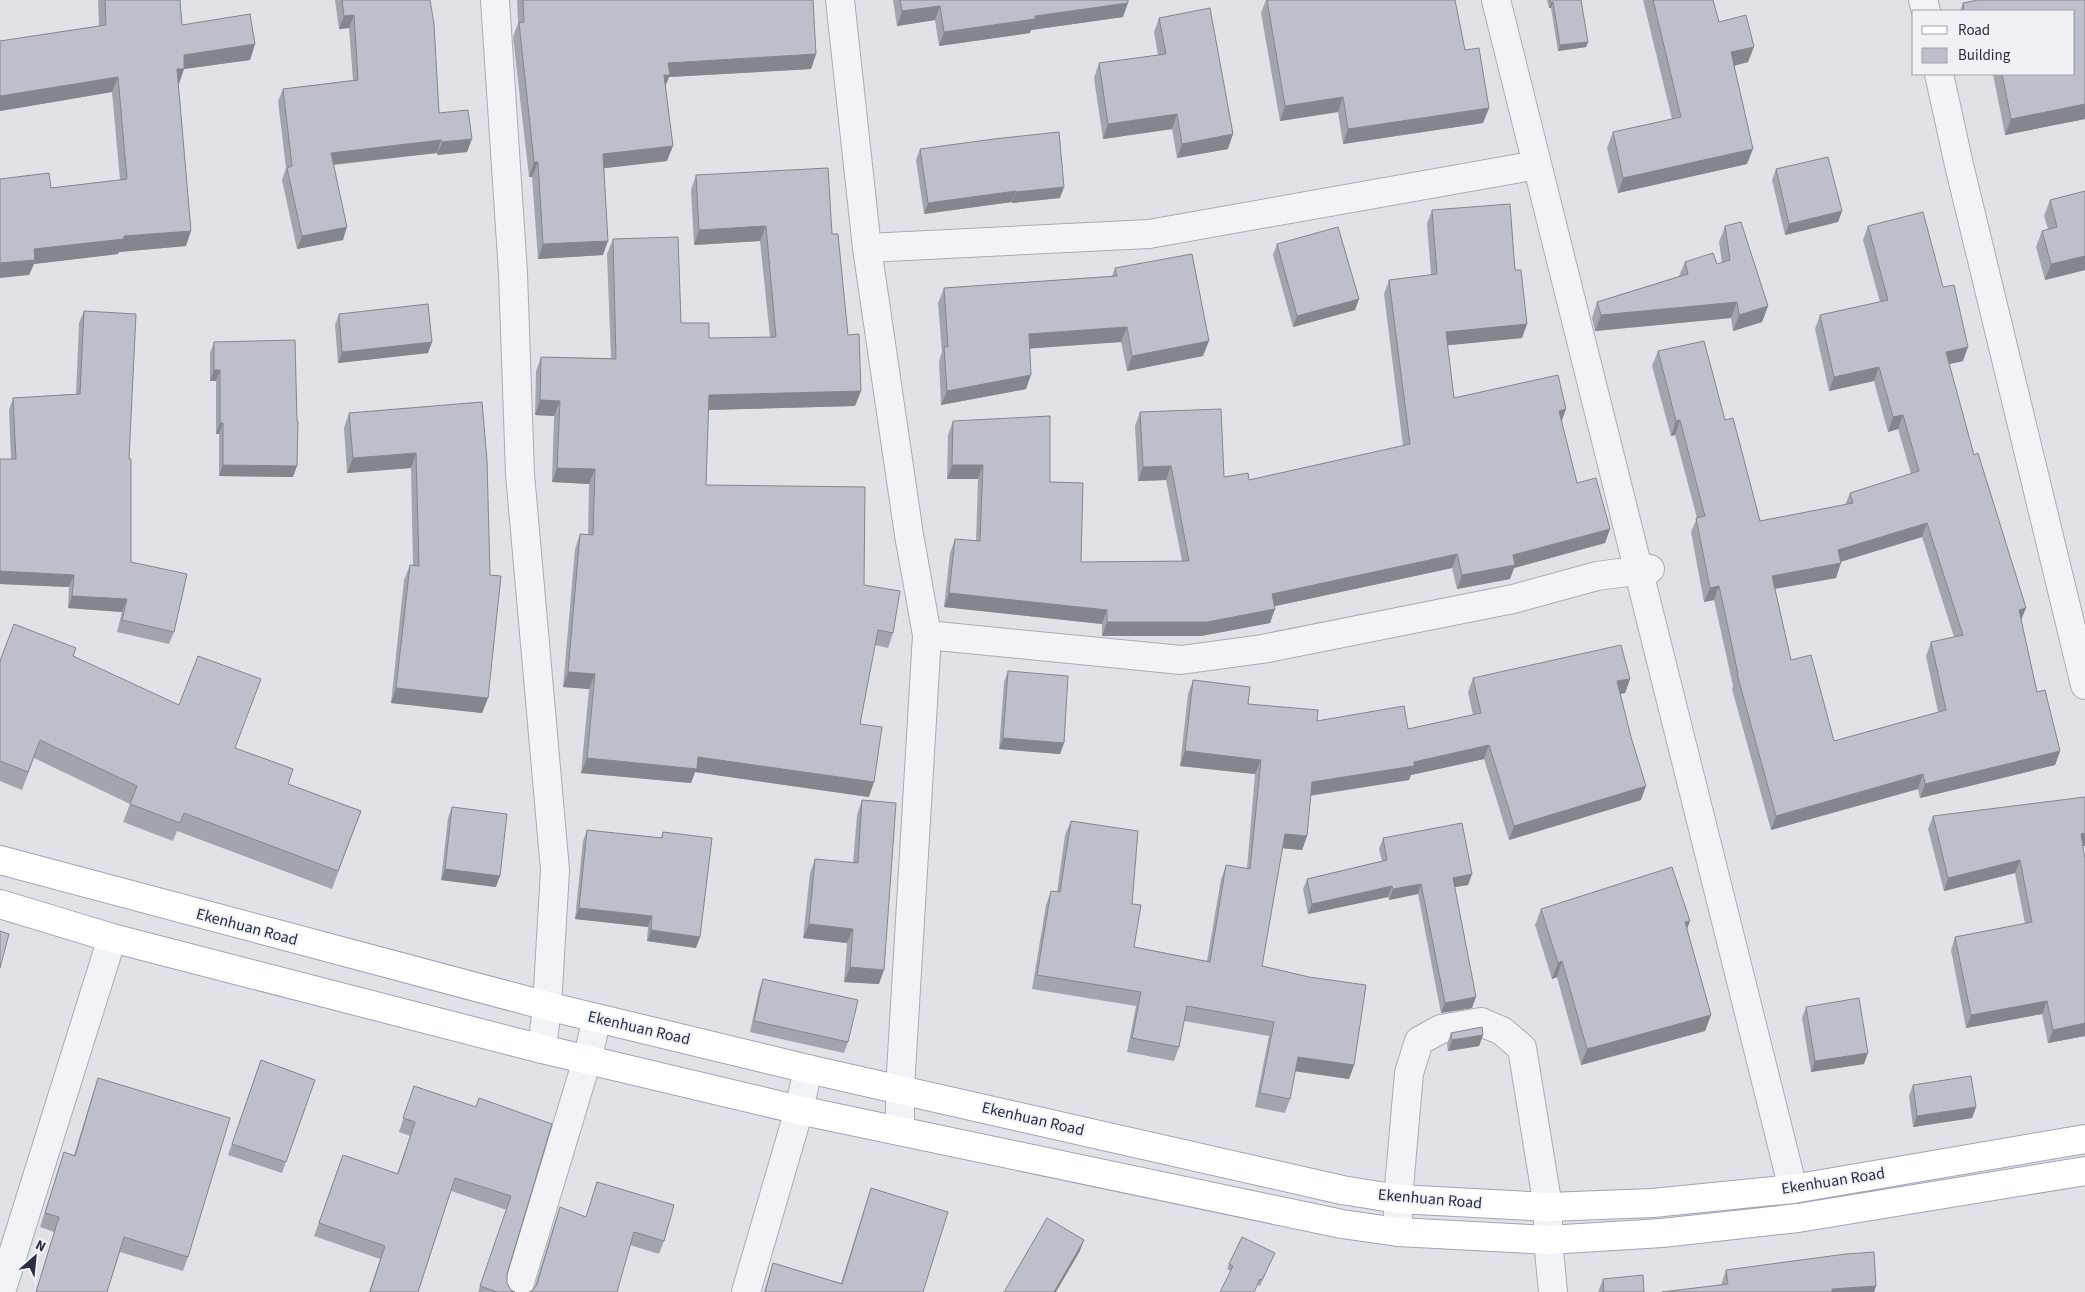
<svg xmlns="http://www.w3.org/2000/svg" width="2085" height="1292" viewBox="0 0 2085 1292" font-family="'Source Sans 3',sans-serif">
  <style>
    .lines { fill: none; stroke-linecap: round; stroke-linejoin: round }
    .minor-casing { stroke: #a9acb5; stroke-width: 30 }
    .major-casing { stroke: #a0a4b3; stroke-width: 30 }
    .minor { stroke: #f2f3f6; stroke-width: 28 }
    .major { stroke: #fff; stroke-width: 28 }
    .wall { fill: #a3a5ae; fill-rule: evenodd }
    .shaded-wall { fill: #84868d }
    .building { fill: #bdc0ca; stroke: #84868d; fill-rule: evenodd }
    .labels { text-anchor: middle; dominant-baseline: central; stroke-width: 4; stroke-linejoin: round; paint-order: stroke }
    .street-label { font-size: 16px; fill: #292e3e; stroke: #eff1f6 }
  </style>
  <rect width="100%" height="100%" fill="#e0e2e8"/>
  <g class="lines">
    <defs>
      <path id="minor" d="M495,0L513,273L520,474L555,870L547,1006L542,1049
        M840,0L867,248L909,535L927,635L900,1089V1131
        M1496,0L1793,1189
        M1923,0L1926,11
        M1939,74L1959,165L2085,685
        M867,248L1149,234L1537,165
        M927,635L1181,660L1262,649L1513,599L1597,576L1650,569
        M1398,1232V1199L1409,1073L1419,1041L1441,1029L1481,1022L1502,1031L1522,1048L1548,1207V1240L1553,1292
        M1,1292L112,938
        M517,1292L587,1060L597,1018
        M746,1292L799,1110L808,1069"/>
      <path id="major" d="M0,860L547,1006L808,1069L1342,1190L1398,1199L1548,1207L1653,1203L1793,1189L2085,1139
        M0,904L112,938L542,1049L799,1110L1342,1224L1398,1232L1548,1240L1662,1233L1798,1218L2085,1171"/>
    </defs>
    <use href="#minor" class="minor-casing"/>
    <use href="#major" class="major-casing"/>
    <use href="#minor" class="minor"/>
    <use href="#major" class="major"/>
  </g>
  <path class="wall" d="M98,0H180L182,25L255,44L250,60L184,69L178,84L186,246L119,252L118,254L34,264L29,275L51,188L120,180L112,92L0,111V41L99,26Z
    M335,0H430L439,113L467,152L437,155V153L334,165L343,240L297,249L282,180L286,168L278,101L283,89L353,80L349,28L339,29Z
    M517,0H813L816,54L811,69L669,77L666,85L667,161L604,168L603,255L538,259L532,177H529L513,37L518,23Z
    M893,0H1128L1123,17L1031,30L1030,33L939,46L935,20L897,26Z
    M1266,0H1455L1465,50L1489,108L1483,123L1343,144L1338,112L1280,121L1261,13Z
    M1547,0H1581L1588,42L1586,47L1558,51L1551,8H1549Z
    M1643,0H1713L1719,22L1748,62L1734,66L1747,164L1618,193L1607,148L1613,132L1672,119Z
    M2085,0V119L2005,135L1993,74H2074V11H1960L1963,3Z
    M1159,18L1228,149L1177,158L1172,129L1103,139L1094,78L1099,63L1158,55L1154,32Z
    M920,149L1060,198L1012,203V202L924,214L916,160Z
    M1776,169L1842,211L1838,222L1785,235L1772,180Z
    M696,175L832,234L848,335L861,391L855,406L708,410L706,485L864,585L893,633L888,648L875,645L860,724L869,797L695,772L691,783L581,773L589,689L563,687L575,549L580,534L588,535L589,484L552,482L554,416L535,415L536,371L541,357L611,358L607,254L613,239L681,323L709,338L770,337L760,241L694,245L691,190Z
    M2085,191V270L2045,280L2036,247L2042,231L2048,229L2044,216L2050,200Z
    M1432,210L1515,270L1527,324L1522,338L1447,345L1454,398L1566,409L1561,421L1577,483L1610,529L1605,543L1514,568L1510,579L1457,589L1452,568L1275,606L1270,623L1201,636H1102V624L944,607L950,553L955,539L976,541L978,479H947L948,435L953,421L1050,482L1081,562L1182,561L1166,480L1138,481L1135,426L1140,412L1224,477L1249,480L1403,446L1384,294L1389,280L1431,275L1427,224Z
    M1725,226L1768,306L1762,322L1733,331L1731,318L1595,331L1592,318L1597,302L1679,276L1685,262L1717,264L1722,263L1719,242Z
    M1868,226L1963,361L1949,364L1974,455L2026,608L2021,620L2037,692L2060,751L2055,765L1920,798L1918,789L1771,830L1732,689L1733,686L1714,600L1704,602L1691,532L1697,518L1675,435L1671,436L1652,366L1658,351L1725,420L1760,521L1845,505L1850,493L1911,474L1898,429L1888,432L1874,381L1829,391L1815,329L1820,315L1880,302L1863,240ZM1922,537L1954,637L1931,642L1926,656L1938,712L1834,741L1791,660L1775,589L1836,578L1840,562Z
    M1277,244L1359,299L1355,310L1293,327L1273,255Z
    M1115,268L1203,356L1127,371L1121,342L1030,348L1026,389L941,405L939,361L942,352L938,303L944,288L1112,276Z
    M84,311L129,459L131,562L174,632L169,644L117,632L122,612L68,608L69,587L0,584V459H11L9,410L13,398L76,394L79,323Z
    M339,314L432,342L428,353L338,363L335,325Z
    M214,342L293,477L219,476V434H216V381H210V353Z
    M482,402L488,698L482,713L391,703L404,580L410,565L413,566L411,468L347,473L344,428L349,413Z
    M73,656L235,748L288,784L361,811L332,889L177,831L173,841L123,822L130,804L34,758L22,790L0,781V661Z
    M1008,671L1064,743L1060,754L999,749L1004,682Z
    M1473,678L1630,679L1625,693L1620,694L1641,800L1509,840L1484,759L1411,775L1409,780L1310,796L1307,836L1302,850L1282,848L1262,966L1354,1065L1349,1079L1295,1071L1290,1099L1285,1113L1255,1107L1269,1036L1184,1021L1179,1047L1174,1061L1127,1052L1136,1006L1032,989L1046,905L1051,891L1057,892L1065,835L1071,821L1132,904L1134,947L1207,961L1221,879L1226,865L1247,868L1255,774L1180,766L1188,694L1193,680L1248,704L1317,721L1408,729L1473,715L1468,692Z
    M862,800L879,984L844,982L847,943L803,938L810,873L815,859L853,863L857,815Z
    M452,807L496,887L441,880L448,818Z
    M1933,816L2085,846H2083L2085,859V1036L2048,1043L2042,1014L1966,1028L1951,950L1955,937L2025,924L2015,873L1944,891L1928,829Z
    M587,830L661,838L663,832L700,937L696,948L647,941L648,927L575,919L583,841Z
    M1383,838L1472,874L1468,885L1455,887L1472,1008L1441,1013L1418,894L1389,900L1388,897L1308,914L1303,889L1307,879L1382,861L1379,849Z
    M1541,909L1687,929L1711,1015L1705,1031L1581,1065L1557,977L1552,979L1535,925Z
    M763,979L848,1042L844,1053L750,1032L759,990Z
    M1806,1007L1864,1064L1811,1072L1802,1018Z
    M1451,1033L1483,1035L1479,1046L1448,1051L1447,1044Z
    M261,1060L315,1080L282,1173L228,1155Z
    M98,1078L188,1257L183,1271L120,1252L107,1292H36L54,1232L40,1227L64,1152L74,1155L93,1093Z
    M1913,1085L1976,1107L1972,1118L1913,1127L1909,1096Z
    M414,1086L476,1107L552,1124L507,1274V1283L511,1290L515,1292H478L507,1210L451,1191L418,1292H369L380,1259L314,1236L343,1155L397,1174L410,1136L399,1132Z
    M597,1182L664,1241L659,1254L630,1245L533,1290L535,1286L555,1221L560,1207L586,1217Z
    M871,1188L923,1292H764L773,1263L841,1283L866,1203Z
    M1275,1253L1260,1286L1227,1269L1229,1264Z
    M1726,1270L1876,1286L1874,1292H1662L1721,1285Z
    M1603,1279L1604,1292H1598Z"/>
  <path class="shaded-wall" d="M1553,2L1551,8H1549L1551,3Z
    M1128,3L1123,17L1031,30L1030,33L939,46L944,32L1035,16Z
    M940,6L935,20L897,26L902,11Z
    M354,15L349,28L339,29L344,16Z
    M1588,42L1586,47L1558,51L1560,45Z
    M255,44L250,60L184,69L179,84L171,85L177,69L184,55Z
    M1754,47L1748,62L1725,68L1731,52Z
    M816,54L811,69L669,77L664,89L659,90L668,63Z
    M118,77L112,92L0,111V96Z
    M1343,97L1338,112L1280,121L1285,106Z
    M2085,104V119L2005,135L2011,119Z
    M1489,108L1483,123L1343,144L1348,129Z
    M1177,114L1172,129L1103,139L1108,124Z
    M1233,134L1228,149L1177,158L1182,144Z
    M472,139L467,152L437,155L442,142Z
    M441,140L437,153L327,165L331,153Z
    M673,146L667,161L598,169L603,154Z
    M1753,149L1747,164L1618,193L1623,178Z
    M534,162H538L532,177H529Z
    M1064,187L1060,198L1012,203L1016,192Z
    M1016,191L1012,202L924,214L928,203Z
    M1842,211L1838,222L1785,235L1789,224Z
    M766,226L760,241L694,245L699,230Z
    M347,227L343,240L297,249L302,236Z
    M191,231L186,246L119,252L118,254L34,264L29,275L0,278V263L34,249L124,236Z
    M608,241L603,255L538,259L543,244Z
    M2085,256V270L2045,280L2051,264Z
    M1359,299L1355,310L1293,327L1297,316Z
    M1737,302L1731,318L1595,331L1601,315Z
    M1768,306L1762,322L1733,331L1739,315Z
    M1527,324L1522,338L1441,346L1446,332Z
    M1127,327L1121,342L1024,349L1029,334Z
    M1209,341L1203,356L1127,371L1132,356Z
    M432,342L428,353L338,363L342,352Z
    M1968,347L1963,361L1941,366L1946,352Z
    M1879,367L1874,381L1829,391L1834,377Z
    M214,370H220L216,381H210Z
    M1031,375L1026,389L941,405L947,391Z
    M861,391L855,406L704,410L709,395Z
    M540,400L560,401L554,416L535,415Z
    M1566,409L1561,423L1559,411Z
    M1903,415L1898,429L1888,432L1893,417Z
    M1680,420L1675,435L1671,436L1676,421Z
    M220,423H223L219,434H216Z
    M416,453L411,468L347,473L353,458Z
    M223,465L297,466L293,477L219,476Z
    M952,465H983L978,479H947Z
    M1171,466L1166,480L1138,481L1143,467Z
    M557,468L595,469L589,484L552,482Z
    M1927,523L1922,537L1833,564L1838,550Z
    M1610,529L1605,543L1514,568L1510,579L1457,589L1462,575L1513,555Z
    M1457,554L1452,568L1267,608L1272,594Z
    M1841,563L1836,578L1767,590L1772,576Z
    M0,571L74,575L69,587L0,584Z
    M1719,586L1714,600L1704,602L1710,588Z
    M949,593L1107,610L1102,624L944,607Z
    M72,596L127,599L122,612L68,608Z
    M2026,608L2020,622L2019,610Z
    M1275,609L1270,623L1201,636H1102L1107,622Z
    M568,672L595,674L589,689L563,687Z
    M1630,679L1625,693L1612,695L1617,681Z
    M396,688L488,698L482,713L391,703Z
    M1003,738L1064,743L1060,754L999,749Z
    M1489,745L1484,759L1411,775L1409,780L1306,796L1312,782L1414,762Z
    M1185,751L1261,760L1255,774L1180,766Z
    M2060,751L2055,765L1920,798L1925,784Z
    M698,757L874,782L869,797L695,772L691,783L581,773L587,758Z
    M1923,774L1918,789L1771,830L1776,816Z
    M1646,786L1641,800L1509,840L1514,826Z
    M2085,833V846L2076,847L2081,834Z
    M1285,834L1307,836L1302,850L1280,848Z
    M2020,860L2015,873L1944,891L1948,878Z
    M445,869L500,876L496,887L441,880Z
    M1472,874L1468,885L1449,888L1453,878Z
    M1421,884L1418,894L1389,900L1393,889Z
    M1392,886L1388,897L1308,914L1312,904Z
    M579,908L652,916L648,927L575,919Z
    M1690,921L1684,937L1685,922Z
    M809,924L853,929L847,943L803,938Z
    M651,930L700,937L696,948L647,941Z
    M1562,961L1557,977L1552,979L1558,963Z
    M850,967L884,970L879,984L844,982Z
    M1476,997L1472,1008L1441,1013L1445,1003Z
    M2047,1001L2042,1014L1966,1028L1971,1015Z
    M1711,1015L1705,1031L1581,1065L1587,1049Z
    M2085,1023V1036L2048,1043L2053,1030Z
    M1483,1035L1479,1046L1448,1051L1452,1040Z
    M1868,1053L1864,1064L1811,1072L1815,1061Z
    M1298,1057L1354,1065L1349,1079L1293,1071Z
    M1976,1107L1972,1118L1913,1127L1917,1116Z
    M1084,1240L1080,1251L1056,1292H1054Z
    M1876,1286L1874,1292H1831L1832,1289Z"/>
  <path class="building" d="M105,0H180L182,25L250,14L255,44L184,55V69H177L191,231L124,236V239L34,249L35,260L0,263V179L49,173L51,188L127,179L118,77L0,96V41L106,25Z
    M342,0H430L434,24L439,113L468,110L472,139L442,142L441,140L331,153L347,227L302,236L287,168L292,166L283,89L358,80L354,15L344,16Z
    M523,0H813L816,54L668,63L670,75H664L673,146L603,154L608,241L543,244L538,162H534L519,23L524,22Z
    M900,0H1128V3L1035,16V19L944,32L940,6L902,11Z
    M1267,0H1455L1465,50L1479,48L1489,108L1348,129L1343,97L1285,106Z
    M1550,0H1581L1588,42L1560,45L1553,2L1551,3Z
    M1653,0H1713L1719,22L1746,15L1754,47L1731,52L1753,149L1623,178L1613,132L1681,117Z
    M1978,0H2085V104L2011,119L2002,74H2074V11H1964L1963,3Z
    M1210,8L1233,134L1182,144L1177,114L1108,124L1099,63L1166,54L1159,18Z
    M1059,132L1064,187L1016,192V191L928,203L920,149L994,139Z
    M1828,157L1842,211L1789,224L1776,169Z
    M828,168L832,234H838L848,335L859,334L861,391L709,395L706,485L865,487L864,585L900,591L893,633L878,630L860,724L882,727L874,782L698,757L697,769L587,758L595,674L568,672L580,534L593,535L595,469L557,468L560,401L540,400L541,357L616,359L613,239L678,237L681,323H709V338L776,337L766,226L699,230L696,175Z
    M2085,191V256L2051,264L2042,231L2057,227L2050,200Z
    M1510,204L1515,270H1521L1527,324L1446,332L1454,398L1558,375L1566,409L1559,411L1577,483L1596,478L1610,529L1513,555L1515,565L1462,575L1457,554L1272,594L1275,609L1207,622H1107V610L949,593L955,539L980,541L983,465H952L953,421L1050,416V482L1083,483L1081,562L1189,561L1171,466L1143,467L1140,412L1221,409L1224,477L1248,473L1249,480L1410,444L1389,280L1437,274L1432,210Z
    M1923,212L1943,287L1954,285L1968,347L1946,352L1974,455L1978,453L2026,608L2019,610L2037,692L2045,690L2060,751L1925,784L1923,774L1776,816L1737,674H1738L1719,586L1710,588L1696,518L1705,516L1680,420L1676,421L1658,351L1704,341L1725,420L1733,418L1760,521L1853,503L1850,493L1919,471L1903,415L1893,417L1879,367L1834,377L1820,315L1888,300L1868,226ZM1927,523L1963,635L1931,642L1946,710L1834,741L1811,655L1791,660L1772,576L1841,563L1838,550Z
    M1741,222L1768,306L1739,315L1737,302L1601,315L1597,302L1688,274L1685,262L1713,253L1717,264L1730,260L1725,226Z
    M1338,227L1359,299L1297,316L1277,244Z
    M1192,254L1209,341L1132,356L1127,327L1029,334L1031,375L947,391L944,347H948L944,288L1117,276L1115,268Z
    M428,304L432,342L342,352L339,314Z
    M84,311L136,314L129,459H131V562L187,574L174,632L122,620L127,599L72,596L74,575L0,571V459H16L13,398L80,394Z
    M295,340L297,421H298L297,466L223,465V423H220V370H214V342Z
    M482,402L487,460L490,575L501,576L488,698L396,688L410,565L419,566L416,453L353,458L349,413Z
    M14,624L76,648L73,656L179,705L198,656L261,679L235,748L293,769L288,784L361,811L338,871L184,813L180,823L130,804L137,786L40,740L28,772L0,761V661Z
    M1621,645L1630,679L1617,681L1631,737L1646,786L1514,826L1489,745L1414,762V766L1312,782L1307,836L1285,834L1262,966L1309,977L1366,985L1354,1065L1298,1057L1290,1099L1260,1093L1274,1022L1187,1006L1179,1047L1132,1038L1141,992L1037,975L1051,891L1060,892L1071,821L1138,831L1132,904L1141,905L1134,947L1210,962L1226,865L1250,869L1261,760L1185,751L1193,680L1250,687L1248,704L1318,710L1317,721L1404,706L1408,729L1481,713L1473,678Z
    M1008,671L1068,676L1064,743L1003,738Z
    M2085,797V833L2081,834L2085,859V1023L2053,1030L2047,1001L1971,1015L1955,937L2032,922L2020,860L1948,878L1933,816Z
    M862,800L896,803L884,970L850,967L853,929L809,924L815,859L858,863Z
    M452,807L507,814L500,876L445,869Z
    M1462,823L1472,874L1453,878L1476,997L1445,1003L1421,884L1393,889L1392,886L1312,904L1307,879L1387,860L1383,838Z
    M587,830L662,838L663,832L712,838L700,937L651,930L652,916L579,908Z
    M1672,867L1690,921L1685,922L1711,1015L1587,1049L1562,961L1558,963L1541,909Z
    M0,931L9,934L0,968Z
    M763,979L858,1000L848,1042L754,1021Z
    M1859,998L1868,1053L1815,1061L1806,1007Z
    M1482,1027L1483,1035L1452,1040L1451,1033Z
    M261,1060L315,1080L286,1162L232,1144Z
    M1971,1076L1976,1107L1917,1116L1913,1085Z
    M98,1078L230,1118L188,1257L124,1237L107,1292H36L59,1217L45,1213L64,1152L75,1156Z
    M414,1086L476,1107L479,1098L552,1124L507,1274V1283L511,1290L515,1292H497L480,1286L511,1196L455,1178L418,1292H370L385,1246L319,1223L343,1155L398,1174L415,1122L403,1118Z
    M597,1182L674,1205L664,1241L634,1232L617,1292H529L533,1290L537,1284L560,1207L586,1217Z
    M871,1188L948,1212L923,1292H765L773,1263L842,1284Z
    M1047,1218L1084,1240L1054,1292H1004Z
    M1242,1237L1275,1253L1262,1280L1260,1279L1254,1292H1220L1233,1266L1229,1264Z
    M1874,1252L1876,1286L1832,1289V1292H1662L1728,1284L1726,1270L1846,1254Z
    M1643,1275L1644,1292H1604L1603,1279Z"/>
  <g class="labels">
    <g class="street-label">
      <text transform="translate(247 927) rotate(15)">Ekenhuan Road</text>
      <text transform="translate(639 1028) rotate(13)">Ekenhuan Road</text>
      <text transform="translate(1033 1119) rotate(13)">Ekenhuan Road</text>
      <text transform="translate(1833 1181) rotate(-9)">Ekenhuan Road</text>
      <text transform="translate(1430 1199) rotate(5)">Ekenhuan Road</text>
    </g>
  </g>
  <rect x="1912" y="10" width="162" height="65" fill="#eff1f6" stroke="#a0a3ac"/>
  <rect x="1922" y="26" width="25" height="8" fill="#ffffff" stroke="#a0a3ac"/>
  <text x="1958" y="35" font-size="15" fill="#292e3e">Road</text>
  <rect x="1922" y="48" width="25" height="15" fill="#bdc0ca" stroke="#a0a3ac"/>
  <text x="1958" y="60" font-size="15" fill="#292e3e">Building</text>
  <g transform="translate(35 1257) rotate(27)" stroke="#eff1f6" stroke-width="4" paint-order="stroke">
  <path d="M0-4L9 19L0 12L-9 19Z" fill="#292e3e"/>
  <text y="-8" font-size="14" font-weight="bold" text-anchor="middle" fill="#292e3e">N</text>
  </g>
</svg>
